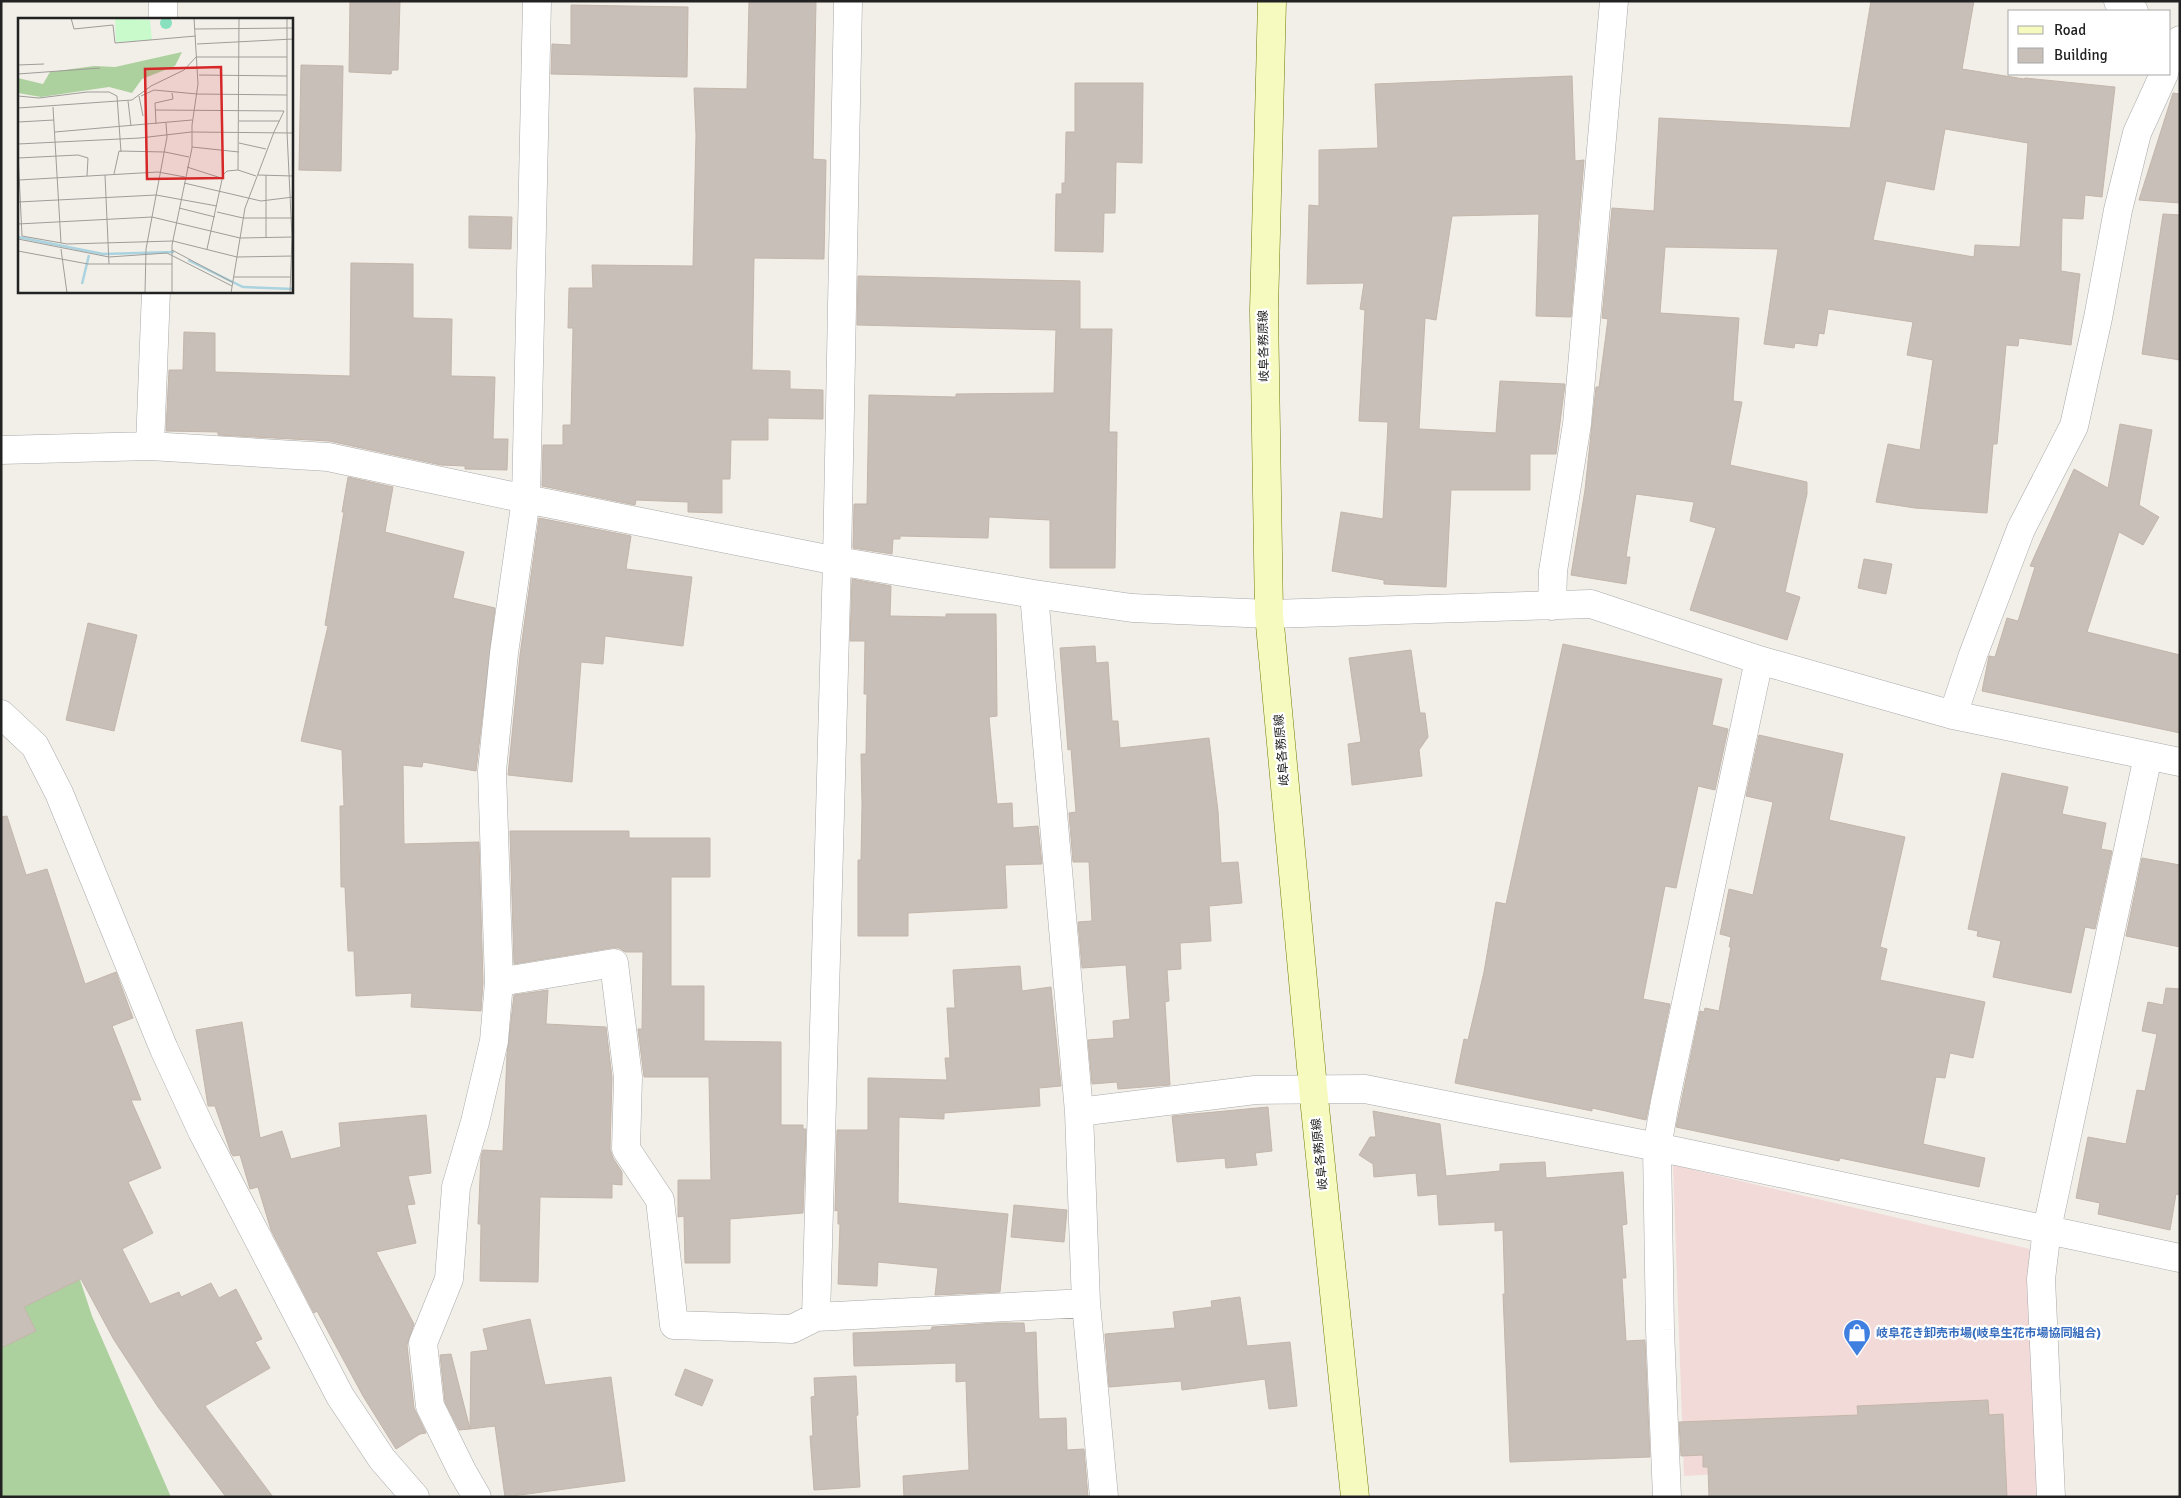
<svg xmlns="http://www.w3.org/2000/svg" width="2181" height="1498" viewBox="0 0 2181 1498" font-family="Signika,'Noto Sans JP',sans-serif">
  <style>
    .commercial { fill: #f2dad9 }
    .forest { fill: #add19e }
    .building { fill: #c7bfb8; stroke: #c4b6ab; fill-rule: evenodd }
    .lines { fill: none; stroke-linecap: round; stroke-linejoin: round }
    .minor-casing { stroke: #a9a9a9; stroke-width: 29 }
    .secondary-casing { stroke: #707d05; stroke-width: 29 }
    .minor { stroke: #fff; stroke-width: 28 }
    .secondary { stroke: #f7fabf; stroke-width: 28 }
    .labels { text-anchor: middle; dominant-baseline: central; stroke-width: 4.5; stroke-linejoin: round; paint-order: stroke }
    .street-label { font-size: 12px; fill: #222; stroke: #fff }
    .shop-label { font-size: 12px; font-weight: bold; fill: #366cbe; stroke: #fff; text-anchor: start }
    .inset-river { fill: none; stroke: #aad3df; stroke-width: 2.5 }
    .inset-road { fill: none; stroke: #9f9d99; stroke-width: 1 }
    .view { fill: #d62828; fill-opacity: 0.15; stroke: #d62828; stroke-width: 2.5 }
    .inset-edge { fill: none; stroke: #222; stroke-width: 2.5 }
  </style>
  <rect width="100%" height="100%" fill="#f2efe9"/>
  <path class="commercial" d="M1673,1165L2030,1249L2042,1497H1863L1862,1465L1684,1476Z"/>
  <path class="forest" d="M1,1040L92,1316L171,1497H1Z"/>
  <path class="building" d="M350,1H400L398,70H392L391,74L349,72Z
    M749,1H816L813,159L826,160L824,259L754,258L752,370L790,371V389L823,390V419L768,418V440H731L730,479H722V513L688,512V502L636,500L635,505L542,486L543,445H563V425H571L573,328H568L569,288H593L592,265L693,266L696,135L694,88L747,89Z
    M1871,1H1974L1962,69L2024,79L2025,78L2115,87L2102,197L2085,195L2083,219L2062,218L2061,271L2080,274L2071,345L2019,338L2018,346L2006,345L1997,444H1993L1987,513L1915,508L1876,502L1888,444L1920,450L1933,360L1907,355L1913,322L1828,309L1824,334L1819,333L1817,346L1795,343L1794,348L1764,344L1778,249L1665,247L1660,313L1739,318L1733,401L1742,402L1730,465L1807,482V494L1785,592L1800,597L1787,640L1690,610L1716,528L1690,521L1694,502L1636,494L1626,557H1630L1626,584L1571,575L1585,490L1596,387H1599L1608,319L1602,318L1612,208L1654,211L1659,118L1850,128ZM1945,129L2028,143L2020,247L1975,245L1974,257L1873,240L1886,181L1934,190Z
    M571,5L688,7L687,77L551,74L552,44L571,45Z
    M301,65L343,66L341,171L299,170Z
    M1572,76L1575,161L1584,160L1571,317L1536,316L1539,214L1452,216L1436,320L1425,318L1419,429L1496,433L1500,381L1565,384L1556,454H1530V490H1451L1446,587L1384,584V580L1332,571L1341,512L1383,519L1388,422L1359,421L1365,310L1360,309L1364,283L1307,284L1309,205L1319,206V150L1378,148L1375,84Z
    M1075,83H1143L1142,163L1116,162L1115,213H1104L1103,252L1055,251L1056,194H1062V183H1065L1066,132H1075Z
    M2173,93L2180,94V203L2139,200Z
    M2163,214L2180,215V360L2142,354Z
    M469,216L512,217L511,249L469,248Z
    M351,263L413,264V318L452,319L451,376L495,377L493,439H508L507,470L465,469V466L441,465L329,441L218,435V432L166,431L169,370H183L184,332L215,333V372L350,376Z
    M858,276L1080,281V329H1112L1109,432H1117L1115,568H1050V520L989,517L988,538L900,536V539H893L892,554L853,548L854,504H867L869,395L956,397V394L1054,393L1056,330L857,325Z
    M2120,424L2152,430L2139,505L2159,517L2143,545L2119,532L2087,632L2180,655V733L1982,691L1989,656L1995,657L2007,618L2018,621L2035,567L2030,566L2074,469L2108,488Z
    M348,477L393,487L385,532L464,552L453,598L495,608L476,771L423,762L422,767L403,765L404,844L479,842L483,982L481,1011L411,1007L412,993L356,996L354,951H348L345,887H341L340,806H344L342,750L301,741L328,626L325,625L344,512H342Z
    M539,518L631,536L626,569L692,577L683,646L605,636L603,664L581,662L572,782L508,775L520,655Z
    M1864,559L1892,564L1886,594L1858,588Z
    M852,579L891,586L890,616L946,617V614H996L997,716L989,717L997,804L1012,803L1013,828L1038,826L1042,864L1005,865L1007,908L908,913V936H858V860H861L862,805L861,754H866L867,694H864L865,641H850Z
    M88,623L137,635L114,731L66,720Z
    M1563,644L1722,679L1712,725L1728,729L1715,790L1698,786L1676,888L1665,886L1643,999L1670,1004L1646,1120L1592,1108V1111L1455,1083L1464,1039L1468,1040L1484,972L1496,902L1506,904Z
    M1095,646L1096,663L1108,662L1112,721H1118L1120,748L1209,738L1218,811L1221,863L1238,862L1242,903L1209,906L1211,941L1180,943L1181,969L1167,970L1169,1001L1165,1002L1170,1085L1118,1089L1117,1082L1092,1084L1088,1040L1114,1038L1113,1021L1130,1019L1126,965L1082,968L1078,922L1092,921L1089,862H1073L1069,813L1076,812L1071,749L1068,750L1060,648Z
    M1411,650L1420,713H1425L1428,737L1419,750L1422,776L1352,785L1348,744L1361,742L1349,658Z
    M1759,735L1843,754L1829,820L1905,837L1880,947L1887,949L1880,980L1985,1002L1973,1058L1950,1053L1945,1078L1936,1077L1923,1144L1985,1158L1979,1187L1840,1158L1839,1161L1676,1127L1700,1011L1704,1012L1705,1008L1719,1011L1731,947H1729L1731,937L1720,934L1729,889L1753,895L1773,802L1746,796Z
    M2002,773L2068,787L2062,814L2106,823L2101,849L2112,851L2095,929L2085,927L2071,993L1993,977L2001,941L1977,936L1978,931L1968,929Z
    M7,816L26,875L47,869L85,984L116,972L133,1018L112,1026L141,1100H131L161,1168L128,1182L153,1233L122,1249L150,1304L179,1292L181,1297L211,1283L219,1298L236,1289L262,1339L255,1342L270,1368L205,1406L273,1497H226L158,1407L114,1340L81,1279L24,1307L36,1331L1,1348V817Z
    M510,831H629V838H710V877H671V986H704V1041L781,1042V1125H803V1129H806L803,1213L730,1219V1263H685L684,1216L678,1217V1180H711L709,1077H644L638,1029H642L643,952H625L619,948H611L514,964Z
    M2142,858L2180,865V947L2126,936Z
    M1020,966L1022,991L1051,987L1061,1086L1039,1088L1040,1106L944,1113V1119L899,1117L898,1203L1008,1214L1000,1292L935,1295L938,1268L878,1262L877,1286L838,1284L840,1224H838V1210L835,1211L837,1130H868V1078L947,1080L945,1058H950L947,1008H955L953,970Z
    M2166,988L2180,989V1195L2176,1194L2170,1230L2098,1214L2100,1203L2076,1198L2088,1137L2126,1144L2137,1090L2145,1091L2157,1034L2142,1031L2148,1002L2163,1005Z
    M548,990L546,1024L606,1027L612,1078L610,1149L613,1158L622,1172V1185L612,1184V1198L540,1197L538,1282L480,1281L481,1224H478L481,1156L483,1150L503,1151L507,1054L514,995Z
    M242,1022L260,1138L282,1131L291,1159L341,1147L339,1123L426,1115L431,1173L408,1176L415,1204L407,1205L416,1243L376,1252L414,1324L407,1345L414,1408L426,1433L420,1434L396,1449L363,1396L317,1311L314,1313L271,1230L258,1187L250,1189L240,1155L233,1156L231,1153L215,1106H208L196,1030Z
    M1268,1107L1272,1151L1255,1153L1257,1165L1226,1168L1225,1158L1177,1162L1172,1116Z
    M1373,1111L1440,1124L1446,1176L1500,1171V1164L1545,1162L1546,1178L1623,1172L1627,1224L1622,1225L1626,1278H1622L1626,1341L1645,1340L1650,1457L1510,1462L1503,1294H1505L1503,1230L1495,1231V1222L1439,1225L1437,1194L1418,1196L1416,1173L1374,1177L1373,1164L1359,1155L1370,1137H1376Z
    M1014,1205L1067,1210L1064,1242L1011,1237Z
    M1240,1297L1247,1346L1290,1342L1297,1406L1269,1409L1265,1379L1182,1390L1181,1381L1109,1387L1105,1334L1175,1328L1173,1312L1212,1307L1211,1301Z
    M530,1319L545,1385L611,1377L625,1481L505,1497L495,1426L470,1429L471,1352L488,1350L483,1329Z
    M997,1323H1024L1025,1333L1036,1332L1039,1419L1066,1418L1067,1450L1084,1449L1088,1497H904L903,1476L969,1470L966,1381L956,1382V1363L854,1366L853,1333L931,1330L932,1327Z
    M451,1354L470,1429L459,1430L445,1402L440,1355Z
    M685,1369L713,1380L702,1406L675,1395Z
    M856,1376L858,1415L856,1416L860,1487L814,1490L810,1436H813L811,1397L815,1396L814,1378Z
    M1988,1400L1989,1415L2003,1414L2007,1497H1709L1708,1467H1703V1455L1681,1456L1679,1422L1858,1415L1857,1406Z"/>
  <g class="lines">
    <defs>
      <path id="minor" d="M2118,1L2134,11
        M163,19V1
        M2170,62L2180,40
        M150,446L156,291
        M1,450L150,446L328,457L526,499L837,561L1034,594L1132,608L1269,614L1591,604L1759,660L1953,715L2180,762
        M1034,594L1079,1112L1086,1303L1104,1497
        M1552,606L1553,571L1577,424L1614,1
        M1,714L35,746L59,793L164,1049L202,1131L340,1396L382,1459L415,1497
        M1953,715L1973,655L2021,529L2074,426L2098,318L2118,210L2137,133L2164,74
        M499,982L614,963L628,1077L626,1149L660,1200L674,1325L792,1329L816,1317L1086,1303
        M1079,1112L1255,1090L1365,1089L1657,1147L2180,1258
        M816,1317L837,561L848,1
        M477,1497L462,1471L430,1406L423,1343L449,1279L456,1187L475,1122L494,1041L499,982L492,771L504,653L526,499L537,1
        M1667,1497L1660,1330L1657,1147L1665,1102L1759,660
        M2051,1497L2041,1279L2047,1229L2148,756"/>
      <path id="secondary" d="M1272,1L1264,310L1269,614L1313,1088L1355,1497"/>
    </defs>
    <use href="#minor" class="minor-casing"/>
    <use href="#secondary" class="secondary-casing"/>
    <use href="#minor" class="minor"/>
    <use href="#secondary" class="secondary"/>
  </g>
  <defs>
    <symbol id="shop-pin" viewBox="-11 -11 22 30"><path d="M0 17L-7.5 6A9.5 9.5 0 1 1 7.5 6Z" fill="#3f7fe0" stroke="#fff"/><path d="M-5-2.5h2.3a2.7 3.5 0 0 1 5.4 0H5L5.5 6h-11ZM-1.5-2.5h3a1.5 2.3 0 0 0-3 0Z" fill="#fff"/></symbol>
  </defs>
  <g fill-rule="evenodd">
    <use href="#shop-pin" x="1841" y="1317" width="32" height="43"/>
  </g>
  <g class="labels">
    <g class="street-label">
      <text transform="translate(1264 346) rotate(-91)">岐阜各務原線</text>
      <text transform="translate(1282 750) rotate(-95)">岐阜各務原線</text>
      <text transform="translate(1320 1154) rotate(-96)">岐阜各務原線</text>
    </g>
    <g class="shop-label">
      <text x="1876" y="1333">岐阜花き卸売市場(岐阜生花市場協同組合)</text>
    </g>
  </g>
  <g transform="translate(18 18)">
    <rect width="275" height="275" fill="#f2efe9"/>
    <path d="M164,34L157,48L124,61L114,75L91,69L23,79L0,75V60L25,66L32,54L76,48L97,49Z" fill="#add19e"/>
    <path d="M97,0L132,2L134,22L98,24Z" fill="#c8facc"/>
    <path d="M142 5a6 6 0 1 1 12 0a6 6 0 1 1-12 0Z" fill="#88e0be"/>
    <path class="inset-river" d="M0,219L85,236L156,234M170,242L225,269L275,271M64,266L71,237"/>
    <path class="inset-road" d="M53,0L56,11L95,7L97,25L178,18M177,11L275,10M179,26L275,21M179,39H269M0,47L26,46M0,56L82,50M181,57L269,58M0,78L21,80L69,74H91L99,78L103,134M121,78L125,98M123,78L136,72L179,76L269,77M110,83L113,108M35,89L43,225M0,90L114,82L133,68L166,52L179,38M137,92L266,93M221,103H261M0,104L36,102M138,106L137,85L155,81L154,75M37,114L174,102M256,114L266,93M269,114L274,219L272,275M269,114V0M221,125L248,131M0,126L122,120L173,114L275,115M174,129L221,134M0,135L4,218L49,226L155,223L219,239L275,238M0,140L60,137L70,140L69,158M169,149L203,160M220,152L221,0M96,156L101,133L147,134L171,139M87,157L91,246M240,157L275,158M248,157V220M1,162L140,154L167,159M166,165L243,183L275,179M0,184L138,177L199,188M161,190L197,199M199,194L225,200H275M0,206L134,199L222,220L275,219M0,221L91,239L149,235L214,268M43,231L49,275M189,231L205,157L209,153L220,152L238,158M154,232L214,264M0,233L70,246H154M216,259H272M127,275L128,231L149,119L148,105M154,275V227L174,130V107L180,66L176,0M213,275L227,190L256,114"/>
    <path class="view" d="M203,49L205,160L129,161L127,51Z"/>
    <rect width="275" height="275" class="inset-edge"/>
  </g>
  <rect width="2181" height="1498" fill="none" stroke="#222222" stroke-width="5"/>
  <rect x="2008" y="10" width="162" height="65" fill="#ffffff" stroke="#a7a7a7"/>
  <rect x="2018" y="26" width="25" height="8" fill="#f7fabf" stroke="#a7a7a7"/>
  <text x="2054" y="35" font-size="15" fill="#222222">Road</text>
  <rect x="2018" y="48" width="25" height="15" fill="#c7bfb8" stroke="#a7a7a7"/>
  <text x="2054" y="60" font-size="15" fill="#222222">Building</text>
</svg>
